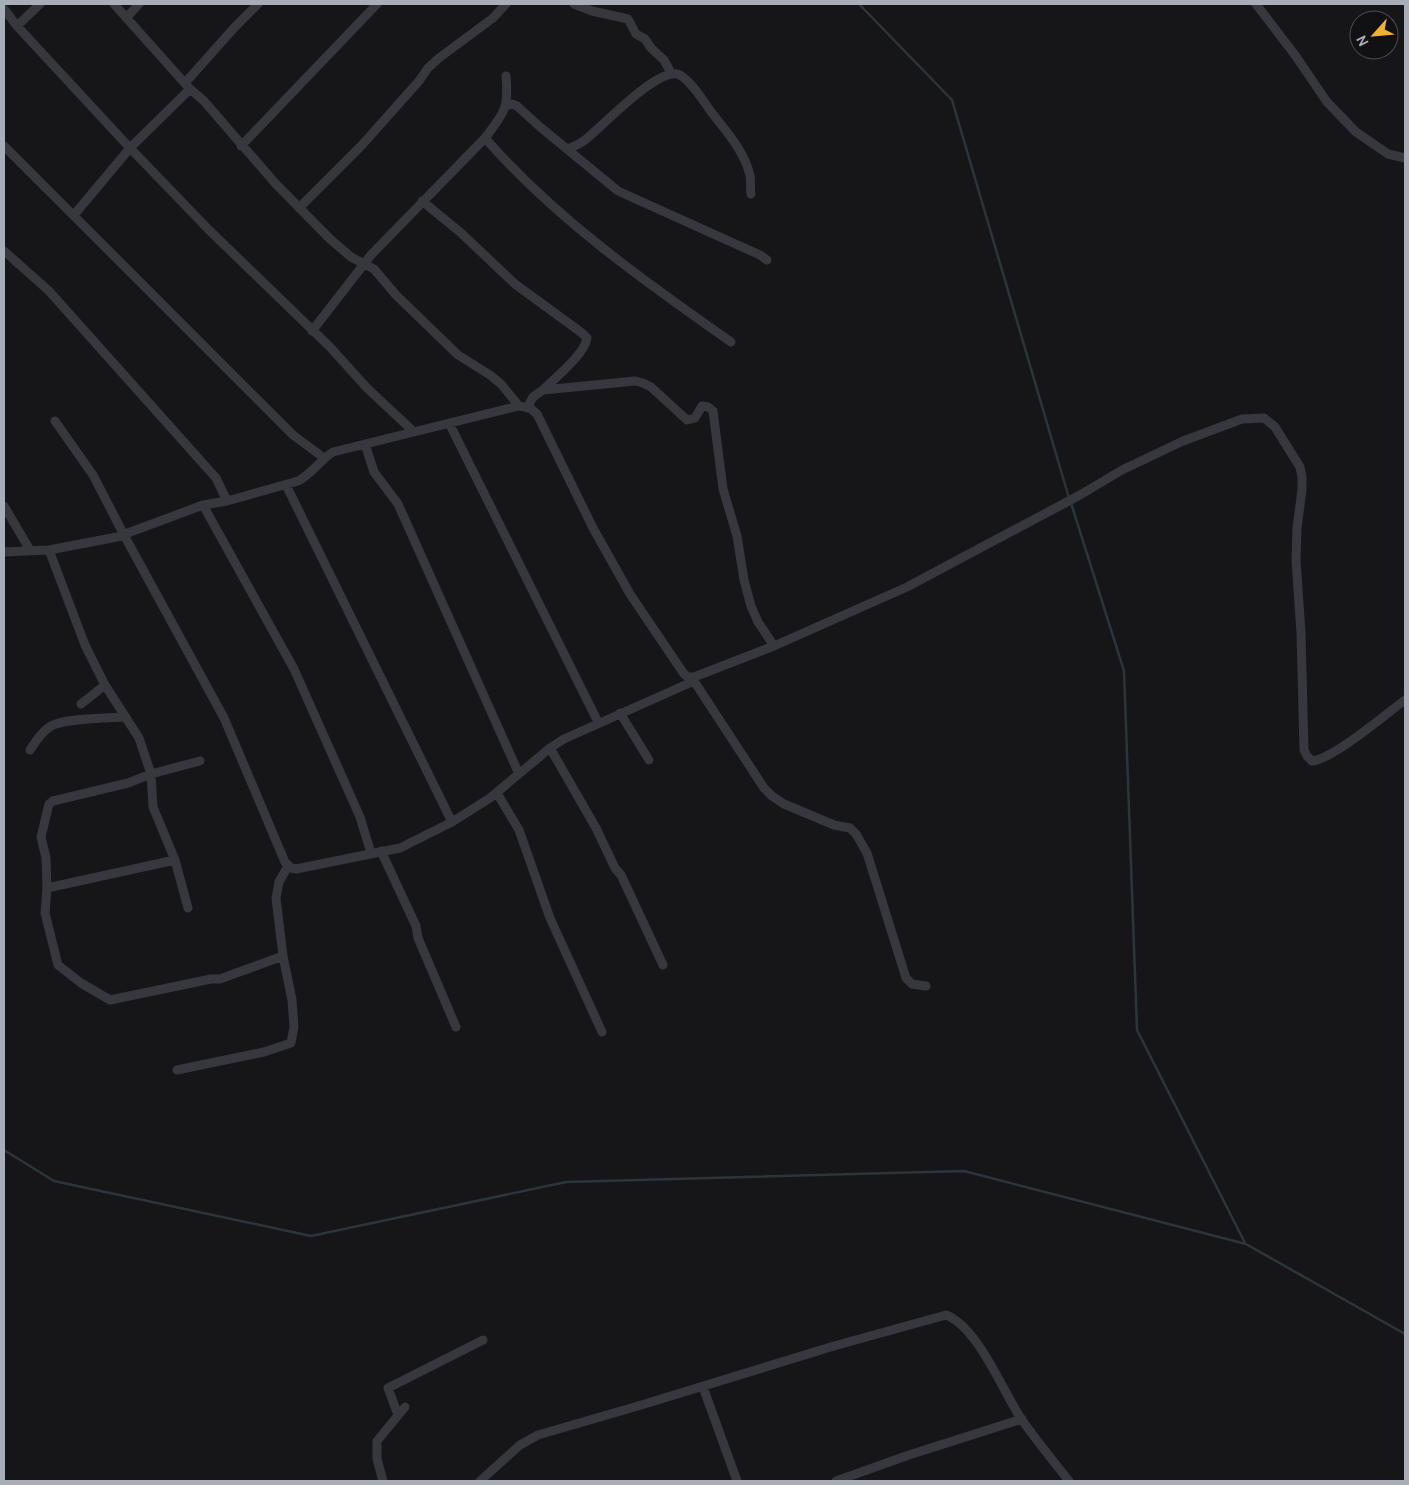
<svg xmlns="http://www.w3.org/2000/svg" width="1409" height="1485" viewBox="0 0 1409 1485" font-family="Cabin,sans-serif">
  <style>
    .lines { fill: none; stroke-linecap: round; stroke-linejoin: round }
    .stream { stroke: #2c353c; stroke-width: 2.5 }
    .street { stroke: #37383d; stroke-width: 9 }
  </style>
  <rect width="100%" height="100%" fill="#161618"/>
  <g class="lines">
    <path class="stream" d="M859,4L952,100L1069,498
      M1071,503L1124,671L1137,1030L1245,1243
      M4,1150L54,1181L311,1236L566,1182L964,1171L1246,1244L1405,1334"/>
    <path class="street" d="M114,4L190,89L204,101L275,183L330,239L351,257L374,269L396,295L458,355L490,375L501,384L519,406
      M574,4L592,11L628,19L636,34L645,39L651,48L664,60L671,73
      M1256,4L1295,55L1327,102L1356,132L1388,154L1405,158
      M4,9L17,26L130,148L209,230L330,347L367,388L414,432
      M126,18L139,4
      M17,26L40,4
      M185,83L233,29L258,4
      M506,106L512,104L517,106L539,126L618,191L760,255L767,260
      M485,138C555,218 644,281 731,342
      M4,146L293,435L324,458
      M241,146L377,4
      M568,149C574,146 580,144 585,140C601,128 660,64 680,75C693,83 703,101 712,113C727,132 744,151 750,175C751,180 750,188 751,194
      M422,201L460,232L515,284L582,333L587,338C585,354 554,379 543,390
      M299,208L362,145L419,81L428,68L439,58L493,18L506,4
      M74,215L130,148L190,89
      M4,251L49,291L216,478L227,501
      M312,331L371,255L485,138C504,113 509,109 506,76
      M527,408L533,397L543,390L635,381L643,383L651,387L687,420L695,418L702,406L708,407L713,411L723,489L737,536L744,580L751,606L758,622L774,646
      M55,421L93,475L124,535L224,718L285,862L291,868L296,869L400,848L452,822L490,798L550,748L564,739L694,681V677
      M449,423L598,722
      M365,444L374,472L398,504L519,774
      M286,485L452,822
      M203,505L294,669L360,817L371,853
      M4,506L30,550
      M49,550L85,645L105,685L139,738L151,774L153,807L175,860L188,908
      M4,552L49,550L117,537L203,505L227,501L298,481C312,474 320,460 333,452L519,406L530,408L537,414L593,528L630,594L684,674L688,677H694L774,646L907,587L1080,495L1122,470L1183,441L1242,419L1264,418L1275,427L1300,467L1302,477V490L1297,528L1296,560L1301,633L1304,750L1307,756L1312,761C1332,760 1386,714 1405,700
      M694,681L764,788L772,796L784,804L834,825L850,828L856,834L867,853L906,978L912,984L926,986
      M81,704L105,685
      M620,713L649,760
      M550,748L596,828L615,868L621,875L663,965
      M30,750C36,741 42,731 51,726C66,718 108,718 126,717
      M200,761L151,774L128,783L53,801L49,804L41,837L46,858L47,888L45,913L58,965L81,983L110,1000L211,979H220L283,956
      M497,793L519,830L550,918L602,1032
      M381,851L416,926L418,938L456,1027
      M47,888L175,860
      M177,1070L264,1052L291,1043L294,1027L292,1000L283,956L276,898L279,882L288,866
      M703,1387L737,1481
      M398,1415L388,1388L483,1340
      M383,1481L377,1459V1441L405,1407
      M480,1481L520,1445L538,1435L638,1406L834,1346L946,1315C978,1327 1003,1392 1022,1420C1037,1441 1053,1461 1069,1481
      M836,1481L909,1455L1022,1419"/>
  </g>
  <rect width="1409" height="1485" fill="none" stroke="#a8adb8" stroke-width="10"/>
  <g transform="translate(1374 35) rotate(243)"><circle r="24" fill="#111113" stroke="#4d4f55"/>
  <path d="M0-4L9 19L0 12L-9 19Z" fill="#f2b134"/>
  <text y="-8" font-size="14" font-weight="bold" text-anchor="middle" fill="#a8adb8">N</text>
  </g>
</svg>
